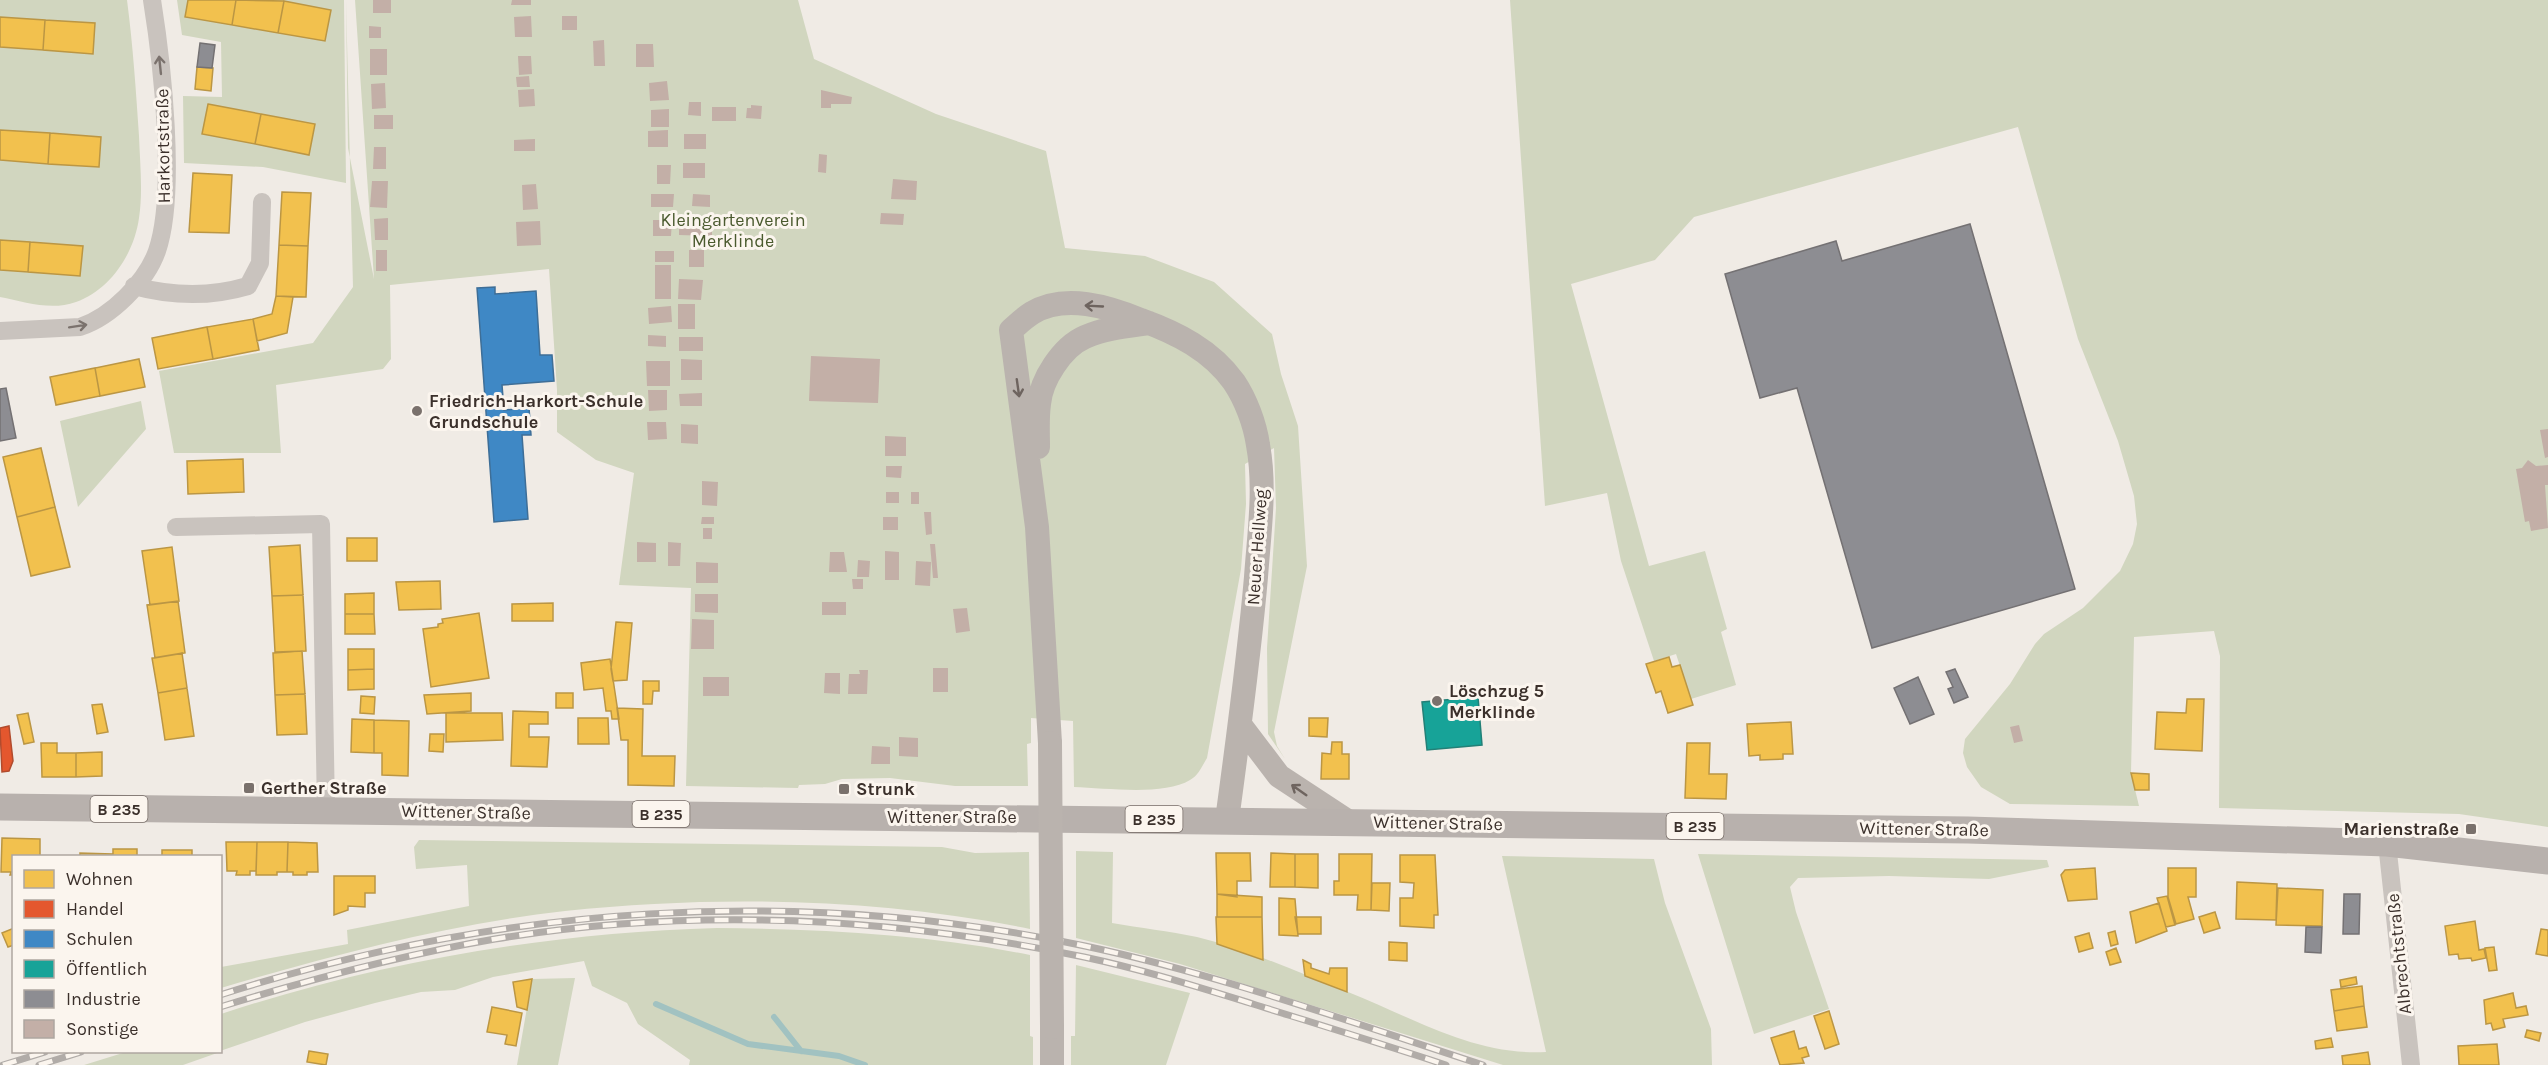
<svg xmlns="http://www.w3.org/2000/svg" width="2548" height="1065" viewBox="0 0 2548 1065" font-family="Karla,sans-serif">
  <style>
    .green { fill: #d1d6bf }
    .homes { fill: #f2c14e; stroke: #bb9644; stroke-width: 1.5 }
    .shops { fill: #e4572e; stroke: #b14b2d; stroke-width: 1.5 }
    .schools { fill: #3f88c5; stroke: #3e6e97; stroke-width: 1.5 }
    .public { fill: #17a398; stroke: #228077; stroke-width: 1.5 }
    .industry { fill: #8d8d92; stroke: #747173; stroke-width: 1.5 }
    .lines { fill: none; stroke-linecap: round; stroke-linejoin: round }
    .stream { stroke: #a1c2c1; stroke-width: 6 }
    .building { fill: #c3afa7 }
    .street { stroke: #c9c3be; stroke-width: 18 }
    .secondary { stroke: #bab3ae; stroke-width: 24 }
    .primary { stroke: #b8b1ad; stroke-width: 27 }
    .rail-casing { stroke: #b1aca8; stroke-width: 7 }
    .rail { stroke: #fbf5ee; stroke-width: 4.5; stroke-dasharray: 14; stroke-linecap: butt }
    .secondary-bridge { stroke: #bab3ae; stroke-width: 24 }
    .oneway { stroke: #7b726d }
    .oneway2 { stroke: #6e645f }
    .poi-dot { fill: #7a716c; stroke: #fbf5ee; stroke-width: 2 }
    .labels { text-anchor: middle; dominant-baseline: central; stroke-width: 6; stroke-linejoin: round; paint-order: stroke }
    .shield { fill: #fbf5ee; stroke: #756b66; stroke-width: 1.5 }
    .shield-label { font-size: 16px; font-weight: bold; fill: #3b302b }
    .street-label { font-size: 18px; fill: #3b302b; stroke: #fbf5ee }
    .park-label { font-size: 18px; fill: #4a5a2e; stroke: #fbf5ee }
    .poi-label { font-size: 18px; font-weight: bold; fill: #3b302b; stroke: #fbf5ee; text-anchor: start }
  </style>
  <rect width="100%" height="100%" fill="#f0ebe5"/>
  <path class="green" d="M0,0H127C133,46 136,91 139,136C140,163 143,192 139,218C134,254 110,290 76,302C51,311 25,302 0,297Z
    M177,0H344L346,183L263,167L184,163L183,96L222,97L221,42L182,35Z
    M346,0L348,148L374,279L355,0H798L814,59L936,114L1046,151L1065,248L1145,256L1214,282L1272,334L1281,374L1298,426L1307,566L1274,732L1277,746L1285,759L1268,734L1267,648L1276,508L1274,448L1245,464L1246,504L1241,569L1207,758C1202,766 1199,775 1190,780C1164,796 1106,788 1074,787L1073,721L1031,718V743L1027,744L1028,786H955L890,778L842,779L825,784L799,785L798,788L686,786L691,588L619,585L634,473L596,460L557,432V390L549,269L390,285L391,359L383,369L276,385L281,453H174L159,371L313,343L353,287Z
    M1510,0H2548V827L2459,814L2219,808L2220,656L2214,631L2134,637L2131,773L2139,806L2010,804L1981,787L1967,767L1963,753L1965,739L2010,684L2035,644L2044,634L2083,608L2120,571L2133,544L2137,524L2134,496L2118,441L2078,339L2018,127L1694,217L1655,260L1571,284L1649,566L1705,551L1727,629L1721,632L1736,685L1691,699L1676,654L1654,661L1621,561L1607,493L1545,506Z
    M141,401L146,429L78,507L60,421Z
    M419,840L942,847L975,853L1029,852L1030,929C879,898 718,895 565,911C448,924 333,955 221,988V967L348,944L347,930L469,906L467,865L416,869L414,847Z
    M1076,851L1113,852L1112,923C1140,928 1169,931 1197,937C1248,949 1299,973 1348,992C1414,1018 1474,1056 1546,1052L1502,856L1654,859L1665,903L1711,1029L1712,1065H1503L1180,964L1076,938Z
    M1698,854L2047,860L2049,867L1989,879L1889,876L1798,878L1790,887L1796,912L1829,1009L1754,1034Z
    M717,928C821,929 927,934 1030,955V1036L1033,1037V1065H689L690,1060L638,1024L627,1003L592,986L584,961L493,977L455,990L421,992L375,1003L305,1022L220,1051L221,1014C381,961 548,933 717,928Z
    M1076,965L1190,993L1166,1065H1071V1036H1075Z
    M575,978L558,1065H517L532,979Z
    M126,1052H220L183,1065H84Z"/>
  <path class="homes" d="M188,0H236L232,25L185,17Z
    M236,0L284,1L278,33L232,25Z
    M284,1L331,10L325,41L278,33Z
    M0,17L45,20L43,50L0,47Z
    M45,20L95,23L93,54L43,50Z
    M197,67L213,68L211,91L195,89Z
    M208,104L261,114L255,144L202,134Z
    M261,114L315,124L309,155L255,144Z
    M0,130L50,133L48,164L0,160Z
    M50,133L101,137L99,167L48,164Z
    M193,173L232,175L229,233L189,232Z
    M282,192L311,193L308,246L279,245Z
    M0,240L30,242L28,272L0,270Z
    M30,242L83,246L80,276L28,272Z
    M279,245L308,246L306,297L276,296Z
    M276,296L293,297L287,333L257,341L253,319L272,314Z
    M253,319L259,350L213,359L207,327Z
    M207,327L213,359L158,369L152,338Z
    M139,359L145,387L100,396L95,368Z
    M95,368L100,396L56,405L50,377Z
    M41,448L55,507L17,517L3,457Z
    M243,459L244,492L188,494L187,461Z
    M55,507L70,567L31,576L17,517Z
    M347,538H377V561H347Z
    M300,545L303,595L272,596L269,547Z
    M172,547L179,601L150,605L142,551Z
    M440,581L441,609L399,610L396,582Z
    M374,593V614H345V594Z
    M303,595L306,651L275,652L272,596Z
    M178,601L185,653L155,658L147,605Z
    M553,603V621H512V604Z
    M479,613L489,678L431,687L423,629L438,627V624L443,623L442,619Z
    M345,614H374L375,634H345Z
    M616,622L632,623L627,680L613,681L611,669Z
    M348,649H374V669L348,670Z
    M302,651L305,694L275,695L273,653Z
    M182,653L187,688L158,693L152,658Z
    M1669,657L1672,667L1680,665L1693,705L1668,713L1661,691L1656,693L1646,664Z
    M610,659L619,719H612L611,711H606L603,688L584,690L581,663Z
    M374,669V689L348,690V670Z
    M643,681H659V691H653L652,704H643Z
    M187,688L194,736L165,740L158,693Z
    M471,693V711L427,714L424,695Z
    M556,693H573V708H556Z
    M305,694L307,734L277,735L275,695Z
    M361,696L375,697L374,714L360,713Z
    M2187,699H2204L2202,751L2155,749L2157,712L2186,713Z
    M102,704L108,732L97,734L92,705Z
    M617,708L643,709L642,756H675L674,786L628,785V740H621Z
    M513,711L548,712V724H529V737H549L547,767L511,766Z
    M28,713L34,742L24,744L17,715Z
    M446,713H502L503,740L446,742Z
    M578,718H608L609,744H578Z
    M1309,718H1328L1327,737L1309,736Z
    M352,719L374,720V753L351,752Z
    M374,720L409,721L408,776L382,775V753H374Z
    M1791,722L1793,754H1783V759L1760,760V755L1749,756L1747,724Z
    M430,734H444L443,752L429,751Z
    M1332,742H1342V754H1349V779H1321L1322,753L1331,754Z
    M41,743H57V753H76V777H42Z
    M1687,743H1710L1709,774H1727L1726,799L1685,798Z
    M102,752V776L76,777V753Z
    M2131,773L2149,774V790H2135Z
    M2,838L40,839V856H14V875H10L11,872H1Z
    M226,842H257L256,871H250V875H236L237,871H227Z
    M257,842H288L287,872H277V875H256Z
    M288,842L317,843L318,872H307V875H293V872H287Z
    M113,849H137V856H80V853L113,854Z
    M162,850H192V856H162Z
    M1216,853H1250L1251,881H1237V897L1217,894Z
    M1271,853L1295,854V887H1270Z
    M1295,854H1318V888L1295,887Z
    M1339,854H1372L1371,910H1357L1358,895H1334V881H1339Z
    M1400,855H1435L1438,915H1434V928L1400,926V898H1413L1414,883L1400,882Z
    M2095,868L2097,899L2068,901L2061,875L2065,870Z
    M2168,868H2196V897H2188L2194,919L2176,924L2168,897Z
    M334,876H375V893H365V907L348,906V910L334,915Z
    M2237,882L2277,884L2276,920L2236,919Z
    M1372,883H1390L1389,911L1371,910Z
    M2278,888L2323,890L2322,926L2276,925Z
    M1217,894L1262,897V917H1217Z
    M2167,896L2175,925L2166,927L2157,898Z
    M1279,898L1295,899L1298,936L1279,935Z
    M2159,903L2167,931L2136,943L2130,912Z
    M2215,912L2220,928L2204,933L2199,917Z
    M1216,917H1262L1263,960L1217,944Z
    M1295,917H1321V934H1298Z
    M2475,921L2479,950L2484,949L2486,958L2472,961L2471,958L2459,959L2458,954L2449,955L2445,926Z
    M14,928V945L8,947L2,933Z
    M2541,929L2548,930V956L2536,954Z
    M2115,931L2118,944L2111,946L2108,933Z
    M2089,933L2093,948L2079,952L2075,937Z
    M1389,942L1407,943V961L1389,960Z
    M2494,947L2497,970L2489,971L2485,948Z
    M2116,948L2121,962L2110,965L2106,952Z
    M1303,960L1311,964V968L1329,974L1330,968H1347V992L1305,976Z
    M2356,977L2357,984L2341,987L2340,980Z
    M532,979L527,1010L517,1007L513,982Z
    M2362,986L2364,1006L2334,1011L2331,990Z
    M2513,993L2516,1008L2526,1006L2528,1015L2503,1019L2505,1027L2493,1030L2491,1023L2486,1024L2484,1000Z
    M2364,1006L2367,1027L2337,1031L2334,1011Z
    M492,1007L522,1013L516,1046L505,1044L507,1035L487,1032Z
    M1829,1011L1839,1044L1825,1049L1814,1016Z
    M2527,1030L2541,1033L2539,1041L2525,1037Z
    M1794,1031L1799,1049L1806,1047L1809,1056L1802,1058L1804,1063L1780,1065L1771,1038Z
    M2331,1038L2333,1047L2316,1049L2315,1041Z
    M2497,1044L2499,1065H2459L2458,1046Z
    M309,1051L328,1054L326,1065L307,1062Z
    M2368,1052L2370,1065H2343L2342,1056Z"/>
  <path class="shops" d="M9,726L13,761L9,771L2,772L0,728Z"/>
  <path class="schools" d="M495,287V294L536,291L540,355H552L554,381L502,385L504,410L529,408L531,435H522L528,519L494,522L477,288Z"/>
  <path class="public" d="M1478,697L1482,745L1427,750L1422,702Z"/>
  <path class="industry" d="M200,43L215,45L212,68L197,67Z
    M1970,224L2075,589L1872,648L1797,388L1760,398L1725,274L1836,241L1842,261Z
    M6,388L16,438L0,441V389Z
    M1955,669L1968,697L1954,703L1948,689L1953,687L1946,672Z
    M1918,677L1934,714L1910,724L1894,688Z
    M2344,894H2360L2359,934H2343Z
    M2306,927H2322L2321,953L2305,952Z"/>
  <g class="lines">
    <path class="stream" d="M656,1004L748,1044L839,1056L865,1065
      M774,1017L801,1051"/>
  </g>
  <path class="building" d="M373,0H391V13H373Z
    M512,0H531V5H511Z
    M531,16L532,37H515L514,17Z
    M562,16H577V30H562Z
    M369,26L381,27V38H369Z
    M604,40L605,66H594L593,41Z
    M636,44H653L654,67H636Z
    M370,49H387V75H370Z
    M518,56H531L532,74L519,75Z
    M529,76L530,87H517L516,77Z
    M667,81L669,100L650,101L649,83Z
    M385,83L386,108L372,109L371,84Z
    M534,89L535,106L519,107L518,90Z
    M821,90L852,97L851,104H831V108H821Z
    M689,102H701V116L688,115Z
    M751,105L762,106L761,119L746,118L747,108H751Z
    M712,107H736V121H712Z
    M669,109V127H651V110Z
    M374,115H393V129H374Z
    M668,130V147H648V131Z
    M684,134H706V149H684Z
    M535,139V151H514V140Z
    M374,147H386V169H373Z
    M819,154L827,155L826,173L818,172Z
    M683,163H705V178H683Z
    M657,165H671L670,184H657Z
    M893,179L917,181L916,200L891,199Z
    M372,181H388L387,208L370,207Z
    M536,184L538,209L523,210L522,185Z
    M651,194H674L673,207H651Z
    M693,194L710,195V207L692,206Z
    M881,213L904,214L903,225L880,224Z
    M388,218V240H375L374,219Z
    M653,220H672L671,236H653Z
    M540,221L541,245L517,246L516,222Z
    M679,222L712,223V236L679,235Z
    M376,250H387V271H376Z
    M689,250H704V267H689Z
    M655,251H674V262H655Z
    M655,265H671V299H655Z
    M679,279L703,280L701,300L678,299Z
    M678,304H695V329H678Z
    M671,306L672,322L649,324L648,308Z
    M648,335L666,336V347L648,346Z
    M679,337H703V351H679Z
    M811,356L880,359L878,403L809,401Z
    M681,359L702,360V380H681Z
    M646,361H670V386H647Z
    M648,390H667V410L649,411Z
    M702,393V406H680L679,394Z
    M647,422H666L667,439L648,440Z
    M681,424L698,425V444L681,443Z
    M2548,429V457L2545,458L2540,430Z
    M885,436L906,437V456H885Z
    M2528,460L2536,466L2548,465V485H2545L2548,528L2531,531L2529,521L2525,522L2516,469L2522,468Z
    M886,466H902L901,478L886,477Z
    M702,481L718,482L717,506L702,505Z
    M886,492H899V503H886Z
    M911,492H919V504H911Z
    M924,512H931L932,534L926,535Z
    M702,517H714V524H701Z
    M883,517H898V530H883Z
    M703,528H712V539H703Z
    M637,542L656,543V562H637Z
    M668,542L681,543L680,566H668Z
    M930,544H935L938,578H933Z
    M885,551L899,552V580H885Z
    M830,552H844L847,572H829Z
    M858,560L870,561L869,577H857Z
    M916,561L931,562L930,586L915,585Z
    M696,562L718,563V583H696Z
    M852,579H863V589H853Z
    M695,594H718V613L695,612Z
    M822,602H846V615H822Z
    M967,608L970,631L956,633L953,609Z
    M692,619L714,620V649H691Z
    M933,668H948V692H933Z
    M859,670H868L867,694H848L849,674H860Z
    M825,673H840V694L824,693Z
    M703,677H729V696H703Z
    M2019,725L2023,741L2014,743L2010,727Z
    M899,737L918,738V757L899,756Z
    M872,746L890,747V764H871Z"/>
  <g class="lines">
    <path class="street" d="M134,286C171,296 211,297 248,286L260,263L262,202
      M0,331L80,327C111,317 146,282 157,251C177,193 162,62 152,0
      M176,527L321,524L326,811
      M2387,843L2411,1065"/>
    <path class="secondary" d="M1038,447C1038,433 1037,418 1039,404C1041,380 1062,347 1085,337C1105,328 1128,326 1149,323
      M1241,726L1279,776L1349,822
      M1050,743L1037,527L1011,330C1018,324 1024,318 1032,313C1065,293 1109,307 1141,320C1177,333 1211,350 1234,382C1246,400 1255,424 1258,445C1266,488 1259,534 1256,577C1249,658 1238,739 1227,820
      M1052,1065V1027"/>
    <path class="primary" d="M0,807L1968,830L2387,843L2548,861"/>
    <defs>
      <path id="rail" d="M220,995C501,905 796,885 1085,946C1218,974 1353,1023 1483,1065
        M220,1007C311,979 402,955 495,939C690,907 891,917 1084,957C1141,969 1198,987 1253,1004C1317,1024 1382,1044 1446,1065
        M3,1065L45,1052
        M39,1065L81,1052"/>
    </defs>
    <use href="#rail" class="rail-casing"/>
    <use href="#rail" class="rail"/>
    <path class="secondary-bridge" d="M1050,743L1052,1027"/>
  </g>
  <defs><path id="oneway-shaft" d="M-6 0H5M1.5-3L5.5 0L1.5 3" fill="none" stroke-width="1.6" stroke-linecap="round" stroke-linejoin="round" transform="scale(1.5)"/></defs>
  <g class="oneway">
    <use href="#oneway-shaft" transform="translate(160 65) rotate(-96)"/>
    <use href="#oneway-shaft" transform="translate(78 326) rotate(-9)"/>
  </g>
  <g class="oneway2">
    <use href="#oneway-shaft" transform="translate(1094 306) rotate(-177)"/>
    <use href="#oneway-shaft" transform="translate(1018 388) rotate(82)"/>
    <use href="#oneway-shaft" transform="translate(1299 790) rotate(-145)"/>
  </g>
  <g class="poi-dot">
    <circle cx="417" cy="411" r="6"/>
    <circle cx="1437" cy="701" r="6"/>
    <rect x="243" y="782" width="12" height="12" rx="3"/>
    <rect x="838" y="783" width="12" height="12" rx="3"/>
    <rect x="2465" y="823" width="12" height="12" rx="3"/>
  </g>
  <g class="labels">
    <g class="shield">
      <rect x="90.5" y="796" width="57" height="26" rx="4.5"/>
      <rect x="632.5" y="801" width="57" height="26" rx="4.5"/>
      <rect x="1125.5" y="806" width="57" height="26" rx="4.5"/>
      <rect x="1666.5" y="813" width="57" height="26" rx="4.5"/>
    </g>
    <g class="shield-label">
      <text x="119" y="809">B 235</text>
      <text x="661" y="814">B 235</text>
      <text x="1154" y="819">B 235</text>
      <text x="1695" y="826">B 235</text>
    </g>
    <g class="street-label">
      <text transform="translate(163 146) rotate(-91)">Harkortstraße</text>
      <text transform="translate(1257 547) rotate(-86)">Neuer Hellweg</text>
      <text transform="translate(466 812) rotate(1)">Wittener Straße</text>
      <text x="952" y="817">Wittener Straße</text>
      <text transform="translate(1438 823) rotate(1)">Wittener Straße</text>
      <text transform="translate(1924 829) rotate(1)">Wittener Straße</text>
      <text transform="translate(2399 954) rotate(-96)">Albrechtstraße</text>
    </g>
    <g class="park-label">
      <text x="733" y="220">Kleingartenverein<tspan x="733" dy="21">Merklinde</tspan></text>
    </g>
    <g class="poi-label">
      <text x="429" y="401">Friedrich-Harkort-Schule<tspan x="429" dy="21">Grundschule</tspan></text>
      <text x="1449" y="691">Löschzug 5<tspan x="1449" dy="21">Merklinde</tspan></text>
      <text x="261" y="788">Gerther Straße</text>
      <text x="856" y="789">Strunk</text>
      <text x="2459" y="829" text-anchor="end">Marienstraße</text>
    </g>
  </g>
  <rect x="12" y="855" width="210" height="198" fill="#fbf5ee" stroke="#aea6a0" stroke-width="1.5"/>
  <rect x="24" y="870" width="30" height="18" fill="#f2c14e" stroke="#aea6a0" stroke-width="1.5"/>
  <text x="66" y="885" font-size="18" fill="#3b302b">Wohnen</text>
  <rect x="24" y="900" width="30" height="18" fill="#e4572e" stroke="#aea6a0" stroke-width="1.5"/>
  <text x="66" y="915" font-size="18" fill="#3b302b">Handel</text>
  <rect x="24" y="930" width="30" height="18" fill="#3f88c5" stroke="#aea6a0" stroke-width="1.5"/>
  <text x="66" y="945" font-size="18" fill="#3b302b">Schulen</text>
  <rect x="24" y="960" width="30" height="18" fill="#17a398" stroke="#aea6a0" stroke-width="1.5"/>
  <text x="66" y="975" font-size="18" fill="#3b302b">Öffentlich</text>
  <rect x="24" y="990" width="30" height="18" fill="#8d8d92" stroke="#aea6a0" stroke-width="1.5"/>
  <text x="66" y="1005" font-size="18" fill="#3b302b">Industrie</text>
  <rect x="24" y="1020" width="30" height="18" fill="#c3afa7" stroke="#aea6a0" stroke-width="1.5"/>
  <text x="66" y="1035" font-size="18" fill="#3b302b">Sonstige</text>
</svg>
